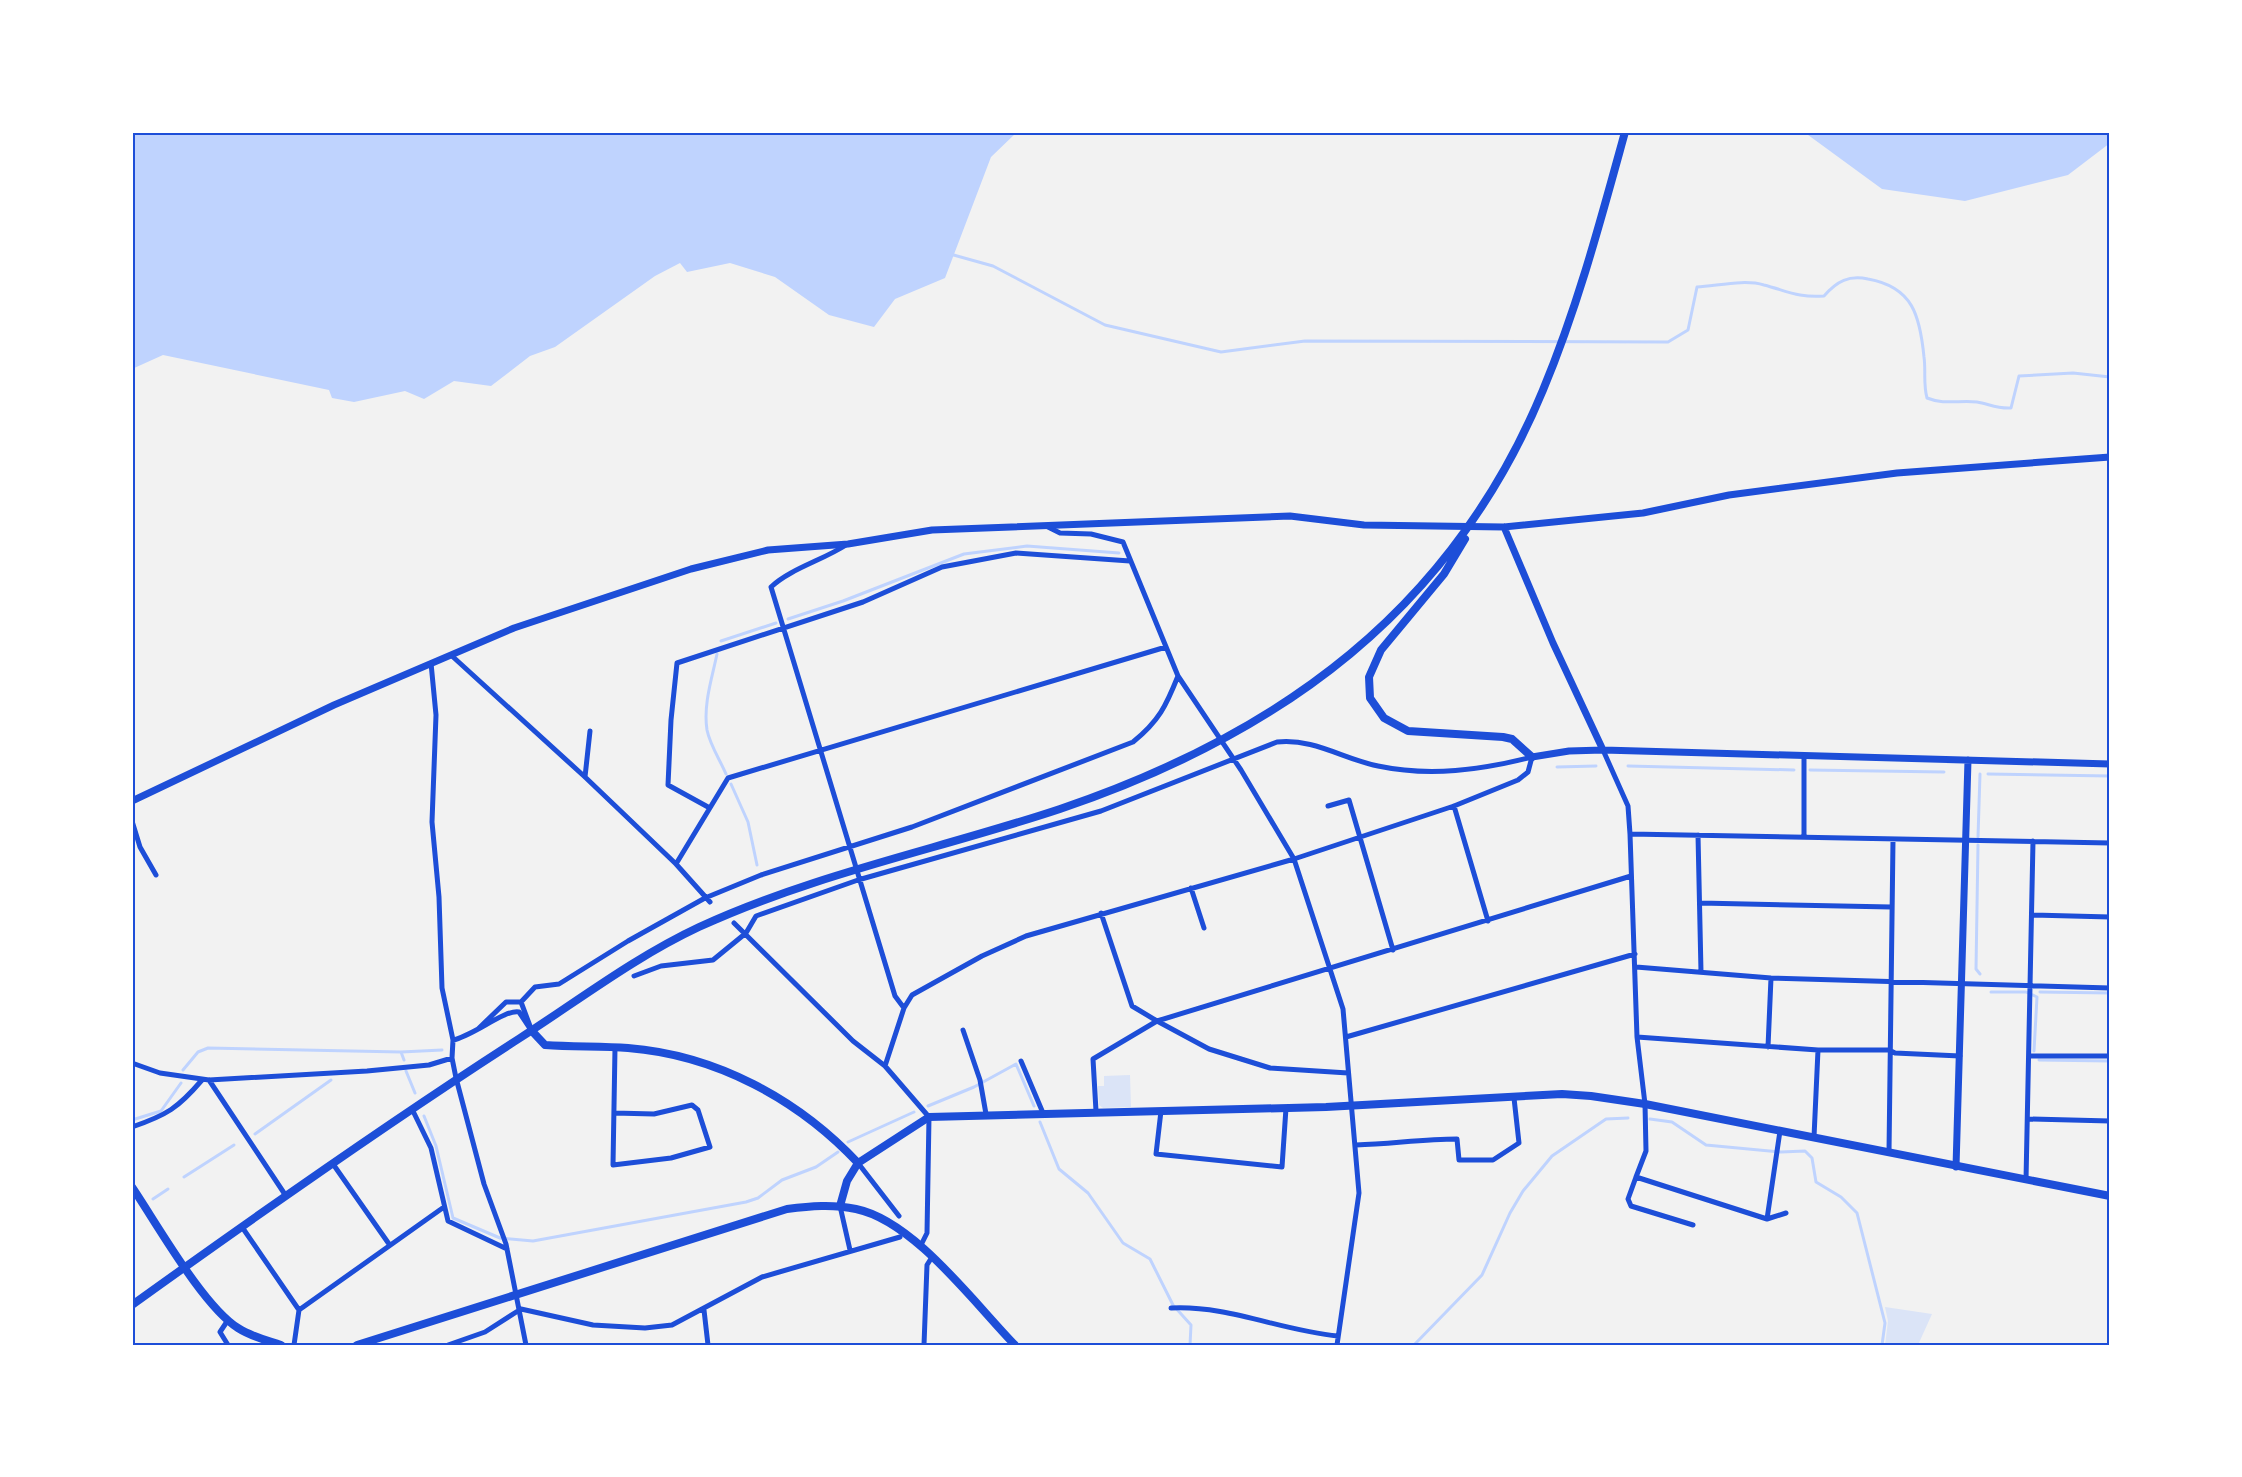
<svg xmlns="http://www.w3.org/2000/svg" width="2242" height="1477" viewBox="0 0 2242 1477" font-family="'Fira Sans',sans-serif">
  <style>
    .green { fill: #dbe4f7 }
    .water { fill: #bfd3fe }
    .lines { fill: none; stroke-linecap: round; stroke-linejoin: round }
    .stream { stroke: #bfd3fe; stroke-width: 3 }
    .minor { stroke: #1d4ed8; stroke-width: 5 }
    .tertiary { stroke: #1d4ed8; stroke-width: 7 }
    .secondary { stroke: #1d4ed8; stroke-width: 8 }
    .primary { stroke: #1d4ed8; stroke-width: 8 }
    .neatline { fill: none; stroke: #1d4ed8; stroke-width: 2 }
  </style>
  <rect width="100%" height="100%" fill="#f2f2f2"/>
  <path class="green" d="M1130,1075L1131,1107L1103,1108L1099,1105L1098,1086H1104V1076Z
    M1885,1307L1932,1314L1918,1345H1885L1888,1321Z"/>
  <path class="water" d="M132,132H1017L991,157L945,278L895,299L874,327L829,315L775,277L730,263L687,272L680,263L655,276L555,347L530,356L491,386L454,381L424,399L405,391L354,402L332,398L329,390L163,355L132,369Z
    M1804,132H2110V143L2068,175L1965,201L1882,189Z"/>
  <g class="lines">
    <path class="stream" d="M950,254L993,266L1105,325L1221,352L1305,341L1668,342L1688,330L1697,287C1717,286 1744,279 1764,285C1787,291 1799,298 1824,296C1837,281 1849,275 1868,279C1913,287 1920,316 1924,357C1926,371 1923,384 1927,398C1944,405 1960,400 1977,402C1989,404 1997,409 2011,408L2019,376L2073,373L2110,377
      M788,619L843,601L964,554L1027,546L1119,553
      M721,641L776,623
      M717,654C712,678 703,705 707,730C710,745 720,760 726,774
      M1628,766L1794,770
      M1557,767L1596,766
      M1810,770L1944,772
      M1988,774L2110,776
      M731,784L748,822L757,865
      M1978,837L1980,774
      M1978,845L1976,969L1980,974
      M1991,992H2026L2037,997L2034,1051
      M2040,992L2110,993
      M401,1052L442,1050
      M2039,1060L2110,1061
      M183,1070L198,1052L208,1048L401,1052L404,1060
      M406,1071L415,1093
      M928,1106L974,1087L1016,1064L1034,1106
      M424,1116L436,1146L453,1218L500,1238L533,1241L746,1202L758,1198L782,1180L816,1167L838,1152
      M1650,1119L1672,1122L1706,1145L1781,1152L1805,1151L1812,1158L1816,1182L1841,1197L1857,1213L1885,1323L1882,1345
      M132,1120L161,1111L181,1083
      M1040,1122L1059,1169L1088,1193L1123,1243L1150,1259L1173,1305L1191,1325L1190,1345
      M255,1134L331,1080
      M848,1142L914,1112
      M184,1177L234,1145
      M153,1199L168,1189
      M132,1213L133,1212
      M1414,1345L1482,1275L1510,1213L1523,1191L1552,1156L1606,1119L1628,1118"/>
    <path class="minor" d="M1046,526L1060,533L1091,534L1123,542L1178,676L1241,770L1294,859L1343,1009L1359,1193L1337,1345
      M846,545C823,560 790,569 771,587L895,996L904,1008
      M452,656L585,777L676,864L710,902
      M431,663L436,715L432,822L439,897L442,988L453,1040L452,1058L456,1078L484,1184L506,1244L526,1345
      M1603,750L1628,806L1630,834L1637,1037L1645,1104L1646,1151L1636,1177L1767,1219L1780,1131
      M1804,755V836
      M585,777L590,731
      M1328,806L1349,800L1393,950
      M1454,806L1488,921
      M708,807L668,785L671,720L677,663L863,602L942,567L1016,553L1130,561
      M132,821L140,847L156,875
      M1630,834L2110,843
      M1698,835L1701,972
      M676,864L728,778L1166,647
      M1191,888L1204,928
      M1700,903L1891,907
      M1101,913L1132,1006L1157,1021L1631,876
      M2033,915L2110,917
      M734,923L853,1041L885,1066L929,1117L927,1233L921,1245
      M1636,967L1771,978L2110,988
      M634,976L661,966L713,960L746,933L756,916L858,880L1101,811L1277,742C1314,738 1343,759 1378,766C1430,777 1481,770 1532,757L1528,772L1518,780L1454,806L1294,859L1026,936L982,956L912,995L904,1008L885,1066
      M521,1002L535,987L559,984L628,941L705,898L761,875L912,827L1133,742C1159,721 1166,706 1178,676
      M521,1002L530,1026
      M478,1029L506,1002H521
      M963,1030L980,1080L986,1114
      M1346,1037L1635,954
      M1637,1037L1818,1050H1889L1895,1053L1960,1056
      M453,1040C473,1036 505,1009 519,1012L531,1030
      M1768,1047L1771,978
      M2029,1056H2110
      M1021,1061L1043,1113
      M132,1063L160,1073L209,1080L367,1071L429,1065L452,1058
      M209,1080L286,1196
      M412,1109L431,1148L448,1221L507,1249
      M1096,1111L1093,1059L1157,1021L1209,1049L1270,1068L1348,1073
      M1161,1111L1156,1154L1282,1167L1286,1108
      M614,1113L654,1114L692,1105L698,1110L710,1147L671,1158L613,1165L615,1048
      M2028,1119L2110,1121
      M132,1127C167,1115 178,1108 202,1080
      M1814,1137L1818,1050
      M1356,1145C1391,1144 1423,1139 1457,1139L1459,1160H1493L1519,1143L1514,1098
      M1889,1152L1893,840
      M858,1163L899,1216
      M333,1164L389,1244
      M1636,1177L1628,1199L1631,1206L1693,1225
      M2026,1180L2033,841
      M840,1206L850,1250
      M1767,1219L1786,1213
      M242,1227L299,1310L294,1345
      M1171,1308C1228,1305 1282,1331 1338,1336
      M299,1310L444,1207
      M704,1310L708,1345
      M228,1345L220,1332L228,1320
      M448,1345L485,1332L521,1309L593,1325L645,1328L672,1325L762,1277L900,1237
      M924,1345L927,1265L932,1257"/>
    <path class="tertiary" d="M1504,527L1553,643L1603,750
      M1532,757L1569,751L1603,750L2110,764
      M132,801L334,705L514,628L691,569L768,550L848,544L932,530L1290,516L1364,525L1504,527L1643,513L1729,495L1897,473L2110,457
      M1956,1167L1968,760"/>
    <path class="secondary" d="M1465,539L1444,574L1381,650L1369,677L1370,698L1384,718L1408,731L1503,737L1512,739L1532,757
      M531,1030L545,1045C573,1047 601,1046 628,1048C716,1055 798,1099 858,1163
      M840,1206L847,1181L858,1163L929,1117L1326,1107L1562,1094L1591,1096L1645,1104L2110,1196
      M132,1305C260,1213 388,1123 520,1038C579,1000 635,957 699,927C814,874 940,849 1060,809C1281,734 1452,610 1543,390C1578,306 1601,219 1625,132"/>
    <path class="primary" d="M132,1187C157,1224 203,1306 238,1328C252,1337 266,1340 281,1345
      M357,1345L787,1209C810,1206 833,1204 856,1209C914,1221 974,1303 1015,1345"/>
  </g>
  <rect width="2242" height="1477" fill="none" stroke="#ffffff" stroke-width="267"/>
  <rect x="134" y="134" width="1974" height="1210" class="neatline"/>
</svg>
